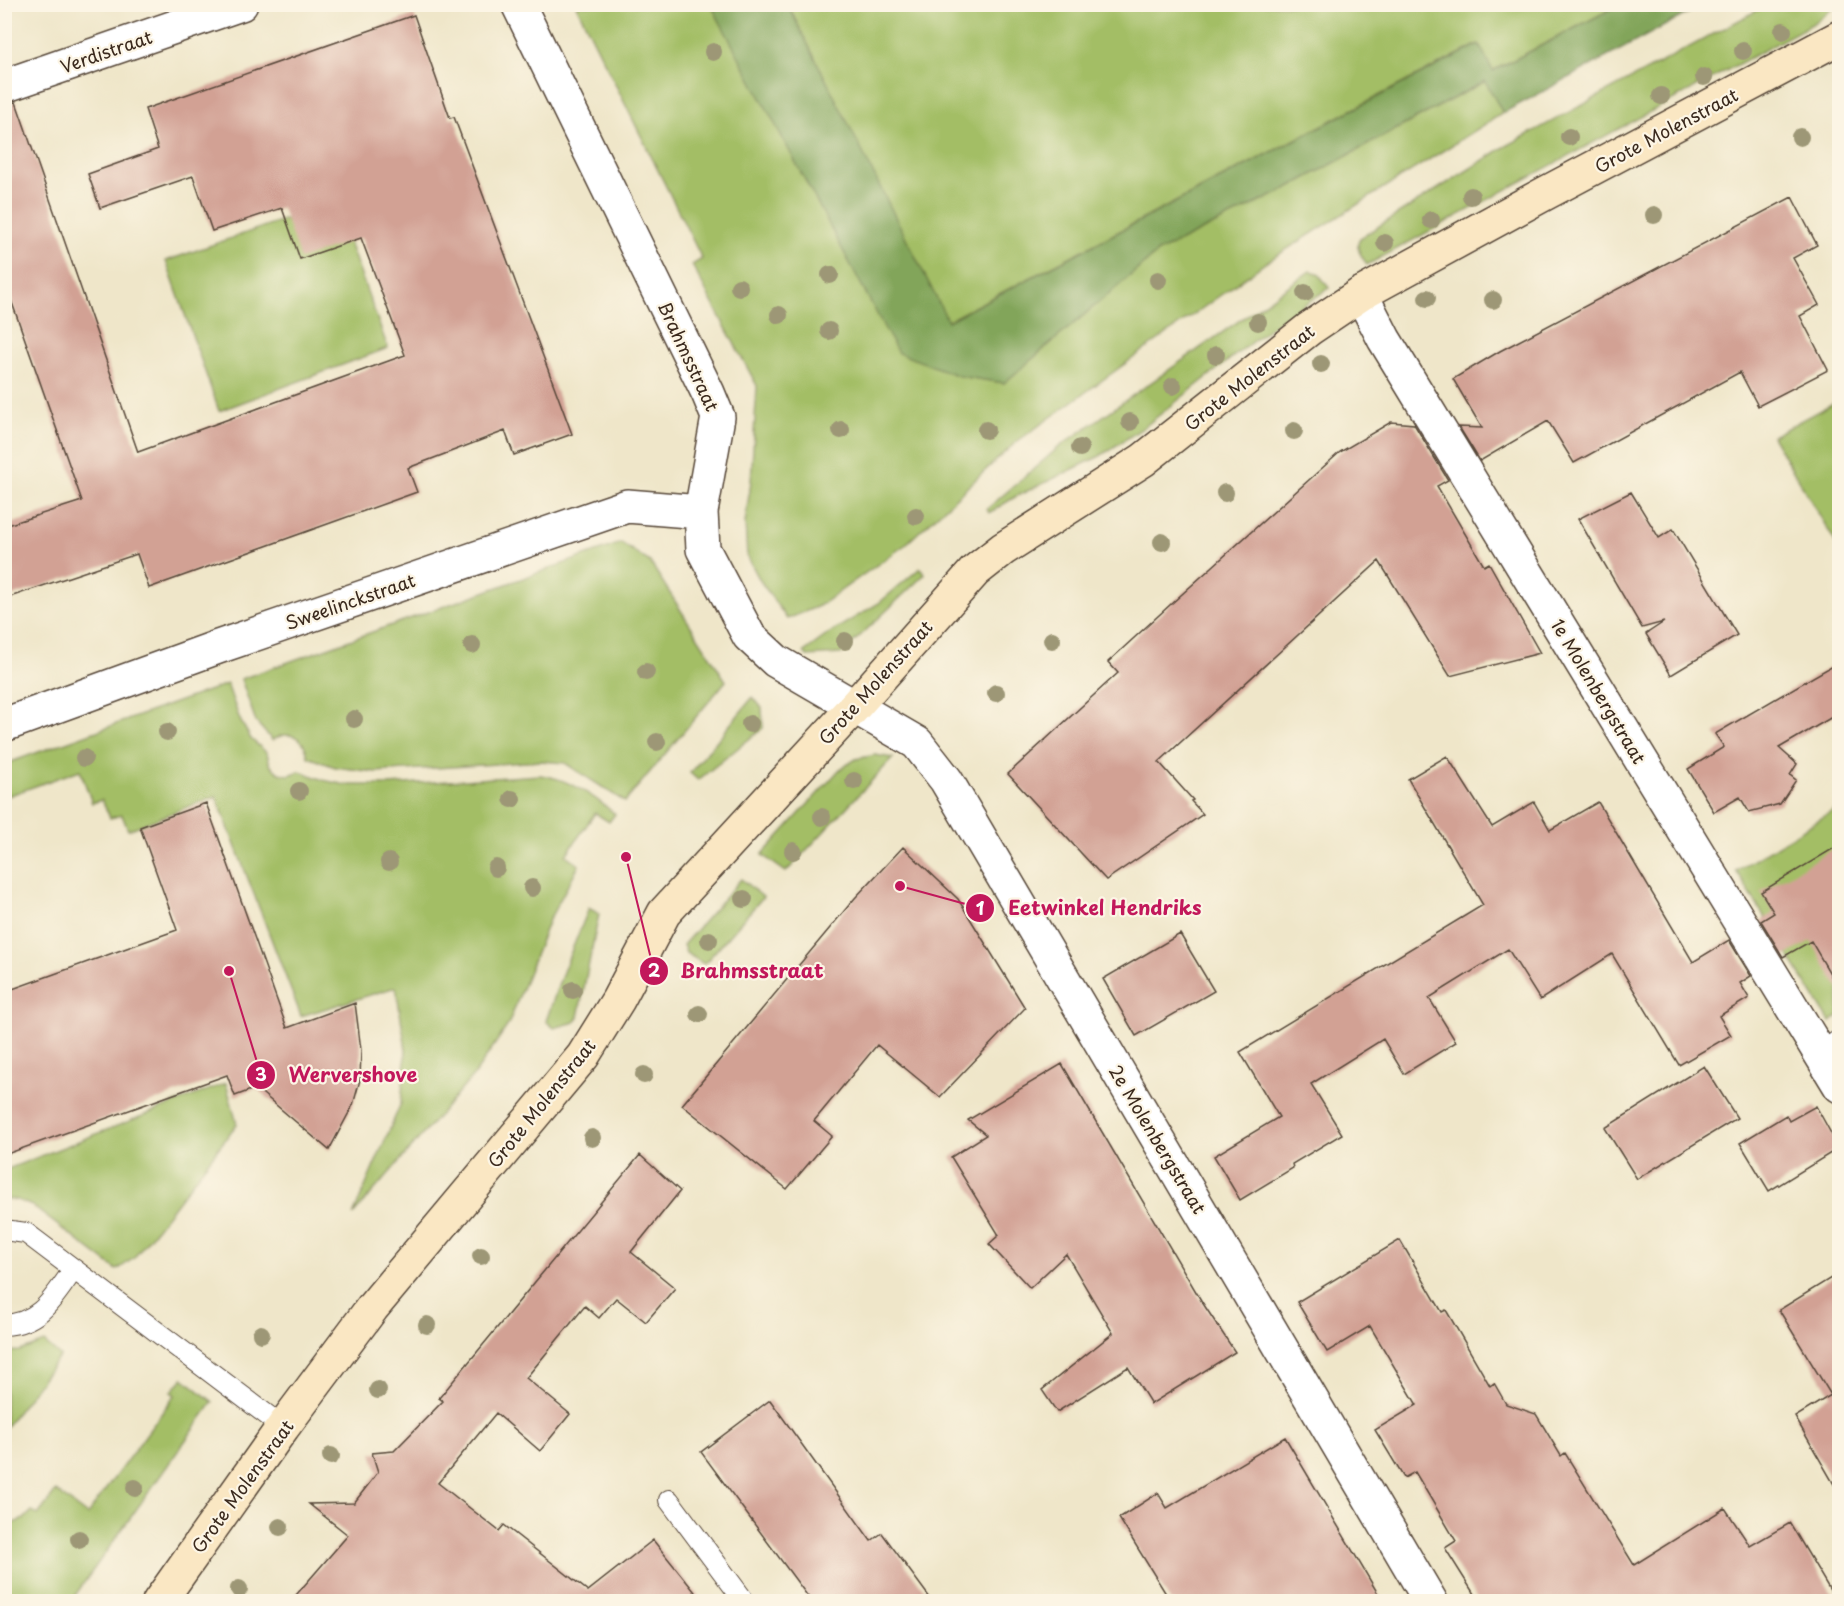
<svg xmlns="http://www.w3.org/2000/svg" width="1844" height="1606" viewBox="0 0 1844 1606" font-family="'Playpen Sans',sans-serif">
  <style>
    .green { fill: #a3be65; stroke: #6f7442; stroke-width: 1.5 }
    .forest { fill: #82a55a; stroke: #5e683c; stroke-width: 1.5 }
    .building { fill: #d2a194 }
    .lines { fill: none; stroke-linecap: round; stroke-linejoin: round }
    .lane-casing { stroke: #564638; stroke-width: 22 }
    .street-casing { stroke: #564638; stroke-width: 36 }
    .secondary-casing { stroke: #564638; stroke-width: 36 }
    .lane { stroke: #fff; stroke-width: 20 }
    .street { stroke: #fff; stroke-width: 33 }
    .secondary { stroke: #fae7c3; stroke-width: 33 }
    .tree { fill: #9d9776 }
    .labels { text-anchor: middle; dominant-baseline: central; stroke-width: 4.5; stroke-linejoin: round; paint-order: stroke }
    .street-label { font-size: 18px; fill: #3b2a1e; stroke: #fcf5e5 }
    .leader { fill: none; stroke: #c2185b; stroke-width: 2 }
    .callout-dot { fill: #c2185b; stroke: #fcf5e5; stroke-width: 2 }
    .mark-label { font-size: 18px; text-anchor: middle; font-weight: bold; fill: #fff }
    .callout-label { font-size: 20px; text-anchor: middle; font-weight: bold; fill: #c2185b; stroke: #fcf5e5; stroke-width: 4.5; stroke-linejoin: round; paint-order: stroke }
  </style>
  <rect width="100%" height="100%" fill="#fcf5e5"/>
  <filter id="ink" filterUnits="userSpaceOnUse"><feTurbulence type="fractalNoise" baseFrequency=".0167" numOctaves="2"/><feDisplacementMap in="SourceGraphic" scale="12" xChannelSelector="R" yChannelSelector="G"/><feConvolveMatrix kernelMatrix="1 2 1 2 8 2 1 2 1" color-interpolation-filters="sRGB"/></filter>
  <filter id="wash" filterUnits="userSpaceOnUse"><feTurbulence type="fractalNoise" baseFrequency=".008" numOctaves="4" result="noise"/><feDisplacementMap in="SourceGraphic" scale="24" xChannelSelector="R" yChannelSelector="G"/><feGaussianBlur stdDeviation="1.35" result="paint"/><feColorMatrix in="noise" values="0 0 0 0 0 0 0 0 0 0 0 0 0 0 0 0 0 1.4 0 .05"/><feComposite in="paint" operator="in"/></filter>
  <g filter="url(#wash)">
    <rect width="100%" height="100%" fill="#efe6c9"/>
    <path class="green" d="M576,5H711L959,376L1004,383L1158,252L1284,190L1486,81L1503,113L1268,261L1015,443L905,545L819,606L787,619L761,582L747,556L745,523L751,481L757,386L692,265L702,259Z
      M788,5H1619L1492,71L1478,44L947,321Z
      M1767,5H1836L1816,22L1367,265C1362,256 1354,248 1360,238L1501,149Z
      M334,202L388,348L219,411L166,261Z
      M1310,271L1318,273L1329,288L1272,326L1143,428L1100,456L1015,497L989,513L987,509L1059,447Z
      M1839,400V548L1772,436Z
      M621,543L650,562L726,681L625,802L565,763L541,761L375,772L335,767L308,757C305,737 290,729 272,740L256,722L241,679Z
      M920,568L925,574L841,654L807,656L804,652L831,632L879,603Z
      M227,684L240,720L251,739L267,753L270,765L279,773L289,775L300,771L323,780L346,785H389L540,775C568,778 594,796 615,814L609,822L595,813L566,855L579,865L549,920L508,1025L474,1075L353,1215L401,1103L406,1050L396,987L301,1016L216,796L128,830L122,815L110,818L102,800L92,803L80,770L5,797V764Z
      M753,697L762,708L763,728L698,780L690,773Z
      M875,755L893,758L786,872L762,855L840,769L856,759Z
      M1839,807V1016L1830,1022L1736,871Z
      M741,879L763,897L704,964L686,953L683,945Z
      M589,908L599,914L578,1017L575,1022L554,1028L546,1021L564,969Z
      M226,1083L237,1124L134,1258L117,1270L32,1206L17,1200L5,1199V1170Z
      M44,1342L60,1356L5,1428V1352L20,1351Z
      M183,1378L213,1402L71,1601H5V1526L24,1519L32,1511L38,1515L56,1491L87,1515L175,1395L171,1392Z"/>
    <path class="forest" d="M711,5H788L948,321L1479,44L1493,71L1619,5H1703L1503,113L1485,81L1284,190L1158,252L1004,383L959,376L898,353Z"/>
    <g id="blocks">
      <path class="building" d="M414,15L450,118L454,117L572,434L514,455L505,431L408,468L417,492L149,588L137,554L4,599V526L82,501L4,280V104L16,102L138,452L405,355L361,238L300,259L282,208L212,231L193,176L100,208L88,174L158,149L145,109Z
        M1792,197L1817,245L1793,258L1819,305L1800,316L1828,370L1758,406L1740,372L1574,463L1548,421L1480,461L1459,427L1482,428L1453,379L1500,351Z
        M1391,422L1414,424L1448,480L1437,486L1484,566L1489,563L1540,653L1450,676L1379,561L1159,762L1193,800L1191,801L1203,814L1106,880L1008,774L1118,673L1108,662L1171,604L1340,452Z
        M1631,492L1659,538L1673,529L1737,635L1671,675L1646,634L1664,622L1642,628L1578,519Z
        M1839,662V713L1779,748L1797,764L1790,775L1796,780L1780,804L1749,812L1740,797L1714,812L1688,769L1724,747L1715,734Z
        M1447,756L1492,827L1534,802L1550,830L1598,802L1693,962L1729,940L1751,976L1740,983L1749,998L1719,1016L1731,1035L1679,1065L1612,954L1540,1000L1508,949L1429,998L1456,1042L1404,1074L1383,1039L1311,1084L1342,1134L1292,1164L1293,1168L1240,1200L1214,1156L1279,1117L1240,1052L1483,905L1408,779Z
        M206,803L287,1028L355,1003L361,1050L360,1080L353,1105L329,1150L256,1088L235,1096L227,1075L4,1155V992L177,930L140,827Z
        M1839,845V989L1811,941L1783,957L1761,921L1774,913L1761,892Z
        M903,847L958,899L1025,1008L940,1097L877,1045L814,1121L832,1136L787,1189L682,1105L855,898Z
        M1180,934L1214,991L1136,1036L1103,979Z
        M1062,1064L1202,1302L1235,1352L1151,1404L1128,1367L1057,1412L1042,1390L1113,1333L1066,1254L1030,1288L989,1244L999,1235L951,1157L986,1135L968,1120Z
        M1704,1066L1737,1118L1637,1179L1605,1128Z
        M1816,1106L1839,1148L1769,1191L1740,1143L1786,1115L1789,1121Z
        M640,1155L680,1191L631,1252L675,1288L646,1322L616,1298L599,1318L585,1306L526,1378L570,1414L540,1451L496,1413L438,1483L499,1531L504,1525L588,1591L653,1540L703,1602H290L348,1535L309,1504L354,1503L378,1472L372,1453L394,1451L443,1401L439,1398Z
        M1400,1240L1442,1312L1446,1310L1490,1386L1494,1383L1506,1404L1536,1414L1561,1456L1565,1453L1634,1565L1725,1508L1750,1546L1790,1523L1837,1602H1479L1445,1548L1456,1541L1415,1472L1404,1478L1375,1430L1417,1405L1370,1326L1327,1352L1297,1302Z
        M1839,1273V1493L1795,1417L1831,1395L1779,1310Z
        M770,1400L871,1541L882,1533L933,1602H812L701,1452Z
        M1285,1437L1383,1602H1171L1119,1518L1158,1493L1167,1508Z"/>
    </g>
  </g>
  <g filter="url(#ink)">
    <use href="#blocks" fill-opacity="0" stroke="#564638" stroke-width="1.5"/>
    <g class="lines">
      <defs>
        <path id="lane" d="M1820,1054L1840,1039
          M4,1230L26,1233L283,1427
          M4,1325C42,1323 54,1296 74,1269
          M669,1500L745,1602"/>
        <path id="street" d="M518,4L708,393L718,417L701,512L703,549L749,636L776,661L917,743L946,780L1431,1602
          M4,86L241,4
          M1361,294L1384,339L1840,1086
          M4,725L218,647L627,506L701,512"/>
        <path id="secondary" d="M159,1602L283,1427L372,1308L583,1056L618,1000L664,913L855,706L975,571L1003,549L1143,460L1309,329L1361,294L1544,194L1840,37"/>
      </defs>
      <use href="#lane" class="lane-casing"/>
      <use href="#street" class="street-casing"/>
      <use href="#secondary" class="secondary-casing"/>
      <use href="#lane" class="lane"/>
      <use href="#street" class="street"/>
      <use href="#secondary" class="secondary"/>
    </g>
    <g class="tree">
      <circle cx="1783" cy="31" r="9"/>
      <circle cx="1743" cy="51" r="9"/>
      <circle cx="713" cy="52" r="9"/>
      <circle cx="1704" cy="77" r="9"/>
      <circle cx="1661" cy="96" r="9"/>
      <circle cx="1569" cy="137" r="9"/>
      <circle cx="1800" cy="137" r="9"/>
      <circle cx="1471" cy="196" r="9"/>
      <circle cx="1654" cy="215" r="9"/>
      <circle cx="1431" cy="220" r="9"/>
      <circle cx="1385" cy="243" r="9"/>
      <circle cx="830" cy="275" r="9"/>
      <circle cx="1158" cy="280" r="9"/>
      <circle cx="739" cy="287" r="9"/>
      <circle cx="1305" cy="293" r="9"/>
      <circle cx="1427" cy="298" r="9"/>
      <circle cx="1493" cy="300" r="9"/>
      <circle cx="779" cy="315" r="9"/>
      <circle cx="1258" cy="322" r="9"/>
      <circle cx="829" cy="331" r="9"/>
      <circle cx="1216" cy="355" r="9"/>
      <circle cx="1321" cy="364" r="9"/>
      <circle cx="1173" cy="386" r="9"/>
      <circle cx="1130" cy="422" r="9"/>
      <circle cx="841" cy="430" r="9"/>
      <circle cx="986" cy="430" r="9"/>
      <circle cx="1294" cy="431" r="9"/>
      <circle cx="1080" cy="448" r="9"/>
      <circle cx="1225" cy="493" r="9"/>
      <circle cx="916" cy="516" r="9"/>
      <circle cx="1162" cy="542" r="9"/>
      <circle cx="1052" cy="640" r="9"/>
      <circle cx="845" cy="641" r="9"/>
      <circle cx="472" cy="645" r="9"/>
      <circle cx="646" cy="672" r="9"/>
      <circle cx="996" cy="693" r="9"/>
      <circle cx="354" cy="719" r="9"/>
      <circle cx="750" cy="724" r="9"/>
      <circle cx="167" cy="732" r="9"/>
      <circle cx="657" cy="742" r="9"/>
      <circle cx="84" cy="758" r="9"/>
      <circle cx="854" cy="781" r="9"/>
      <circle cx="299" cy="791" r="9"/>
      <circle cx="512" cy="799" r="9"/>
      <circle cx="822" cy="817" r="9"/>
      <circle cx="793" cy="851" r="9"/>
      <circle cx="389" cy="862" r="9"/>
      <circle cx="496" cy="868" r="9"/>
      <circle cx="532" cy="888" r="9"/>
      <circle cx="744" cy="899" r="9"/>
      <circle cx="709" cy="940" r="9"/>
      <circle cx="573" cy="990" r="9"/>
      <circle cx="699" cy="1014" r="9"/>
      <circle cx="644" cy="1075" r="9"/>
      <circle cx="592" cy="1138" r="9"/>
      <circle cx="481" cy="1256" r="9"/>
      <circle cx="427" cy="1325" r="9"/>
      <circle cx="261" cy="1334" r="9"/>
      <circle cx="378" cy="1390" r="9"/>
      <circle cx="331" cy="1456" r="9"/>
      <circle cx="135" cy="1488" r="9"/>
      <circle cx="280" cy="1527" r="9"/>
      <circle cx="79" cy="1539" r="9"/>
      <circle cx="239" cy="1589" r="9"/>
    </g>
  </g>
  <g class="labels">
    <g class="street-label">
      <text transform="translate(106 51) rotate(-19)">Verdistraat</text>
      <text transform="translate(1666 130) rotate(-28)">Grote Molenstraat</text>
      <text transform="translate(689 356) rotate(65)">Brahmsstraat</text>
      <text transform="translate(1249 377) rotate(-38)">Grote Molenstraat</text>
      <text transform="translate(350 601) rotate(-19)">Sweelinckstraat</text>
      <text transform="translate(875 682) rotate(-48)">Grote Molenstraat</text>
      <text transform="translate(1599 691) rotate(59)">1e Molenbergstraat</text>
      <text transform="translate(541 1103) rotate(-51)">Grote Molenstraat</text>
      <text transform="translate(1158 1139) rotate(59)">2e Molenbergstraat</text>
      <text transform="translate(242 1486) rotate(-54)">Grote Molenstraat</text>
    </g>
  </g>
  <path class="leader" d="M900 886L980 908M626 857L654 971M229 971L261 1075"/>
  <g class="callout-dot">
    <circle cx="900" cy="886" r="6"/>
    <circle cx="626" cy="857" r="6"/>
    <circle cx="229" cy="971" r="6"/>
    <circle cx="980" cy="908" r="15"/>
    <circle cx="654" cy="971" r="15"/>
    <circle cx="261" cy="1075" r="15"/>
  </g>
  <g class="mark-label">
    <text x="980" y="915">1</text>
    <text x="654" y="977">2</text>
    <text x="261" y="1081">3</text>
  </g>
  <g class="callout-label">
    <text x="1105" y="915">Eetwinkel Hendriks</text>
    <text x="752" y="978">Brahmsstraat</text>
    <text x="353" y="1082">Wervershove</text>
  </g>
  <rect width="1844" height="1606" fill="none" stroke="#fcf5e5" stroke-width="24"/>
</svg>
